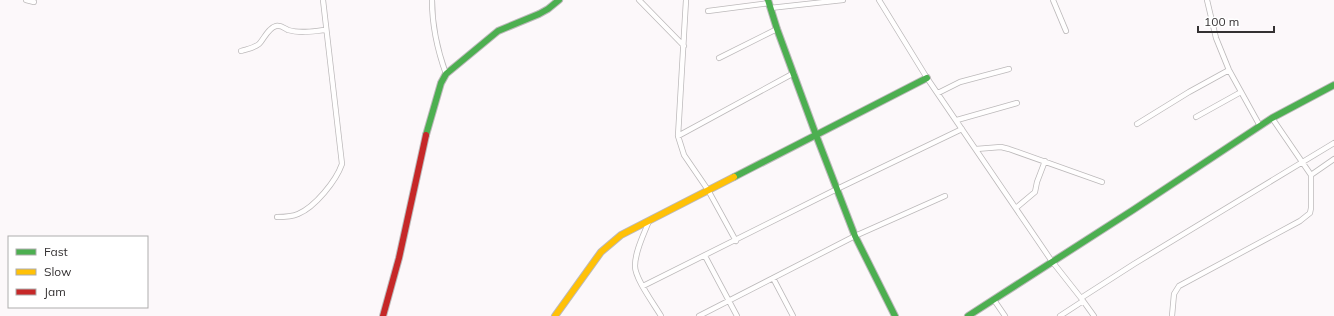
<svg xmlns="http://www.w3.org/2000/svg" width="1334" height="316" viewBox="0 0 1334 316" font-family="Mulish,sans-serif">
  <style>
    .lines { fill: none; stroke-linecap: round; stroke-linejoin: round }
    .street-casing { stroke: #bcb9ba; stroke-width: 6 }
    .fast-casing { stroke: #bcb9ba; stroke-width: 8 }
    .slow-casing { stroke: #bcb9ba; stroke-width: 8 }
    .jam-casing { stroke: #bcb9ba; stroke-width: 8 }
    .street { stroke: #fffefe; stroke-width: 4.5 }
    .fast { stroke: #4caf50; stroke-width: 6 }
    .slow { stroke: #ffc107; stroke-width: 6 }
    .jam { stroke: #c62828; stroke-width: 6 }
  </style>
  <rect width="100%" height="100%" fill="#fcf8fa"/>
  <g class="lines">
    <defs>
      <path id="street" d="M26,0L34,2
        M432,0C432,27 437,49 446,74
        M639,0L684,46
        M686,0L678,136L684,155L708,190L736,241
        M879,0L927,78L1051,260L1081,298
        M1053,0L1066,31
        M1207,0L1216,38L1229,70L1260,126
        M770,8L843,0
        M708,11L769,3
        M241,51C247,49 254,48 259,44C264,39 268,28 276,26C281,25 284,28 288,30C301,34 313,31 326,30
        M719,58L777,29
        M938,93L960,82L1009,69
        M1196,117L1241,92
        M957,120L1017,103
        M1137,124L1189,92L1229,70
        M678,136L794,73
        M976,149L1001,147L1009,149L1102,182
        M1311,175L1334,159
        M1016,208L1035,192L1037,182L1045,161
        M277,217C284,217 291,217 298,214C315,207 336,181 342,164L323,0
        M649,221C644,234 635,251 635,266C635,279 654,304 661,316
        M705,256L737,316
        M773,278L793,316
        M643,286L837,189L962,129
        M994,300L1005,316
        M699,316L855,236L945,196
        M1060,316L1083,301
        M1094,316L1081,298L1134,264L1334,143
        M1172,316L1174,294L1179,286L1300,221L1310,213L1311,208V175L1272,118"/>
      <path id="fast" d="M768,0L777,29L816,135L855,236L895,316
        M426,135L441,83L446,74L498,31L539,14L548,9L559,0
        M734,177L927,78
        M968,316L1133,210L1272,118L1334,85"/>
      <path id="slow" d="M555,316L601,252L621,235L734,177"/>
      <path id="jam" d="M383,316L399,258L426,135"/>
    </defs>
    <use href="#street" class="street-casing"/>
    <use href="#fast" class="fast-casing"/>
    <use href="#slow" class="slow-casing"/>
    <use href="#jam" class="jam-casing"/>
    <use href="#street" class="street"/>
    <use href="#fast" class="fast"/>
    <use href="#slow" class="slow"/>
    <use href="#jam" class="jam"/>
  </g>
  <rect x="8" y="236" width="140" height="72" fill="#ffffff" stroke="#aeadad"/>
  <rect x="16" y="249" width="20" height="6" fill="#4caf50" stroke="#aeadad"/>
  <text x="44" y="256" font-size="12" fill="#343132">Fast</text>
  <rect x="16" y="269" width="20" height="6" fill="#ffc107" stroke="#aeadad"/>
  <text x="44" y="276" font-size="12" fill="#343132">Slow</text>
  <rect x="16" y="289" width="20" height="6" fill="#c62828" stroke="#aeadad"/>
  <text x="44" y="296" font-size="12" fill="#343132">Jam</text>
  <path d="M1198 26v6h76v-6" fill="none" stroke="#343132" stroke-width="2"/>
  <text x="1204" y="26" font-size="12" fill="#343132" stroke="#ffffff" stroke-width="3" paint-order="stroke">100 m</text>
</svg>
